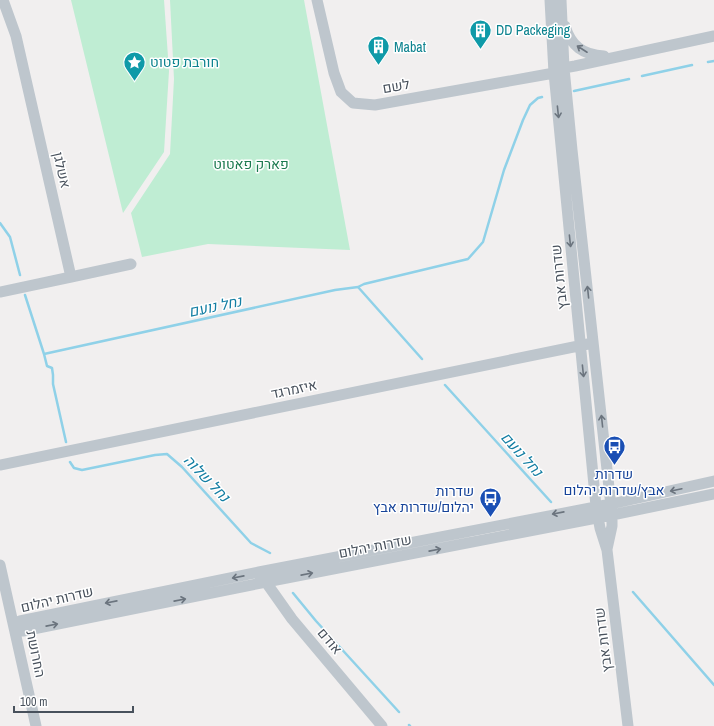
<svg xmlns="http://www.w3.org/2000/svg" width="714" height="726" viewBox="0 0 714 726" font-family="'Archivo Narrow',Heebo,sans-serif">
  <style>
    .green { fill: #bfedd3 }
    .lines { fill: none; stroke-linecap: round; stroke-linejoin: round }
    .stream { stroke: #8fd1e8; stroke-width: 2.5 }
    .minor { stroke: #bec6cd; stroke-width: 11 }
    .oneway { stroke: #6b747e }
    .labels { text-anchor: middle; dominant-baseline: central; stroke-width: 3; stroke-linejoin: round; paint-order: stroke }
    .culture-label { font-size: 14px; fill: #0d838f; stroke: #fff; text-anchor: start }
    .street-label { font-size: 14px; fill: #48515c; stroke: #fff }
    .park-label { font-size: 14px; fill: #1b7a4f; stroke: #fff }
    .transit-label { font-size: 14px; fill: #164399; stroke: #fff }
    .water-label { font-size: 15px; font-style: italic; fill: #137ea3; stroke: #fff }
  </style>
  <rect width="100%" height="100%" fill="#f1efef"/>
  <path class="green" d="M71,0H164L169,71L164,152L123,213Z
    M170,0H304L350,250L208,244L142,257L131,213L170,154L174,79Z"/>
  <g class="lines">
    <path class="stream" d="M708,62L714,61
      M642,76L692,65
      M574,91L629,79
      M0,223L10,237L20,275
      M358,287L364,284L468,259L483,242L504,170L523,120L530,105L538,98L542,97
      M25,295L44,354L335,290L358,287L422,359
      M44,354L47,366L52,368L53,375V384L66,442
      M445,385L551,502
      M70,462L74,468L82,470L155,455L167,454L182,467L251,543L270,553
      M633,592L714,685
      M293,593L316,621L399,712
      M409,725L410,726"/>
    <path class="minor" d="M317,0L334,73L341,92L353,103L375,105L554,73L564,68L575,66L714,36
      M550,0L554,73L596,506L600,528L607,550L628,726
      M561,0L564,68L572,150L612,515V526L607,549
      M565,26C571,46 583,55 604,56
      M71,277L131,264
      M0,292L71,277L16,36L3,0
      M0,465L593,343
      M0,565L36,726
      M263,578L292,619L382,726
      M15,627L20,621L259,572L611,504L714,481
      M15,627L23,631L266,582L612,515L714,494"/>
  </g>
  <defs><path id="oneway-shaft" d="M-6 0H5M1.5-3L5.5 0L1.5 3" fill="none" stroke-width="1.6" stroke-linecap="round" stroke-linejoin="round"/></defs>
  <g class="oneway">
    <use href="#oneway-shaft" transform="translate(582 49) rotate(-147)"/>
    <use href="#oneway-shaft" transform="translate(558 112) rotate(84)"/>
    <use href="#oneway-shaft" transform="translate(570 241) rotate(84)"/>
    <use href="#oneway-shaft" transform="translate(588 292) rotate(-96)"/>
    <use href="#oneway-shaft" transform="translate(583 371) rotate(84)"/>
    <use href="#oneway-shaft" transform="translate(602 421) rotate(-96)"/>
    <use href="#oneway-shaft" transform="translate(676 490) rotate(168)"/>
    <use href="#oneway-shaft" transform="translate(558 513) rotate(169)"/>
    <use href="#oneway-shaft" transform="translate(435 550) rotate(-11)"/>
    <use href="#oneway-shaft" transform="translate(307 574) rotate(-11)"/>
    <use href="#oneway-shaft" transform="translate(238 577) rotate(169)"/>
    <use href="#oneway-shaft" transform="translate(180 600) rotate(-11)"/>
    <use href="#oneway-shaft" transform="translate(111 602) rotate(169)"/>
    <use href="#oneway-shaft" transform="translate(52 625) rotate(-11)"/>
  </g>
  <defs>
    <symbol id="building-pin" viewBox="-11 -11 22 30"><path d="M0 17L-7.5 6A9.5 9.5 0 1 1 7.5 6Z" fill="#0f9aa8" stroke="#fff"/><path d="M-4-6H4V6H1V3H-1V6H-4ZM-2.5-4.3h1.7v1.8h-1.7ZM.8-4.3h1.7v1.8H.8ZM-2.5-1h1.7V.8h-1.7ZM.8-1h1.7V.8H.8Z" fill="#fff"/></symbol>
    <symbol id="sight-pin" viewBox="-11 -11 22 30"><path d="M0 17L-7.5 6A9.5 9.5 0 1 1 7.5 6Z" fill="#0f9aa8" stroke="#fff"/><path d="M0-6L1.8-2.2L6-1.7L2.9 1.2L3.7 5.4L0 3.3L-3.7 5.4L-2.9 1.2L-6-1.7L-1.8-2.2Z" fill="#fff"/></symbol>
    <symbol id="bus-pin" viewBox="-11 -11 22 30"><path d="M0 17L-7.5 6A9.5 9.5 0 1 1 7.5 6Z" fill="#1a4fb4" stroke="#fff"/><path d="M-5-6H5V4H4V6H2V4H-2V6H-4V4H-5ZM-3.5-4V0h7V-4ZM-3.5 1.2v1.5H-2V1.2ZM2 1.2v1.5H3.5V1.2Z" fill="#fff"/></symbol>
  </defs>
  <g fill-rule="evenodd">
    <use href="#building-pin" x="468" y="18" width="25" height="34"/>
    <use href="#building-pin" x="366" y="34" width="25" height="34"/>
    <use href="#sight-pin" x="122" y="50" width="25" height="34"/>
    <use href="#bus-pin" x="602" y="434" width="25" height="34"/>
    <use href="#bus-pin" x="478" y="486" width="25" height="34"/>
  </g>
  <g class="labels">
    <g class="culture-label">
      <text x="496" y="30">DD Packeging</text>
      <text x="394" y="47">Mabat</text>
      <text x="150" y="62">חורבת פטוט</text>
    </g>
    <g class="street-label">
      <text transform="translate(396 86) rotate(-10)">לשם</text>
      <text transform="translate(62 170) rotate(77)">אשלגן</text>
      <text transform="translate(559 277) rotate(-96)">שדרות אבץ</text>
      <text transform="translate(294 389) rotate(-12)">איזמרגד</text>
      <text transform="translate(375 546) rotate(-11)">שדרות יהלום</text>
      <text transform="translate(57 599) rotate(-13)">שדרות יהלום</text>
      <text transform="translate(603 640) rotate(-97)">שדרות אבץ</text>
      <text transform="translate(330 641) rotate(50)">אודם</text>
      <text transform="translate(36 654) rotate(78)">החרושת</text>
    </g>
    <g class="park-label">
      <text x="251" y="164">פארק פאטוט</text>
    </g>
    <g class="transit-label">
      <text x="614" y="474">שדרות<tspan x="614" dy="16">אבץ/שדרות יהלום</tspan></text>
      <text x="474" y="491" text-anchor="end">שדרות<tspan x="474" dy="16">יהלום/שדרות אבץ</tspan></text>
    </g>
    <g class="water-label">
      <text transform="translate(215 306) rotate(-12)">נחל נועם</text>
      <text transform="translate(522 454) rotate(48)">נחל נועם</text>
      <text transform="translate(207 478) rotate(46)">נחל שלוה</text>
    </g>
  </g>
  <path d="M14 706v6h119v-6" fill="none" stroke="#48515c" stroke-width="2"/>
  <text x="20" y="706" font-size="12" fill="#48515c" stroke="#ffffff" stroke-width="3" paint-order="stroke">100 m</text>
</svg>
